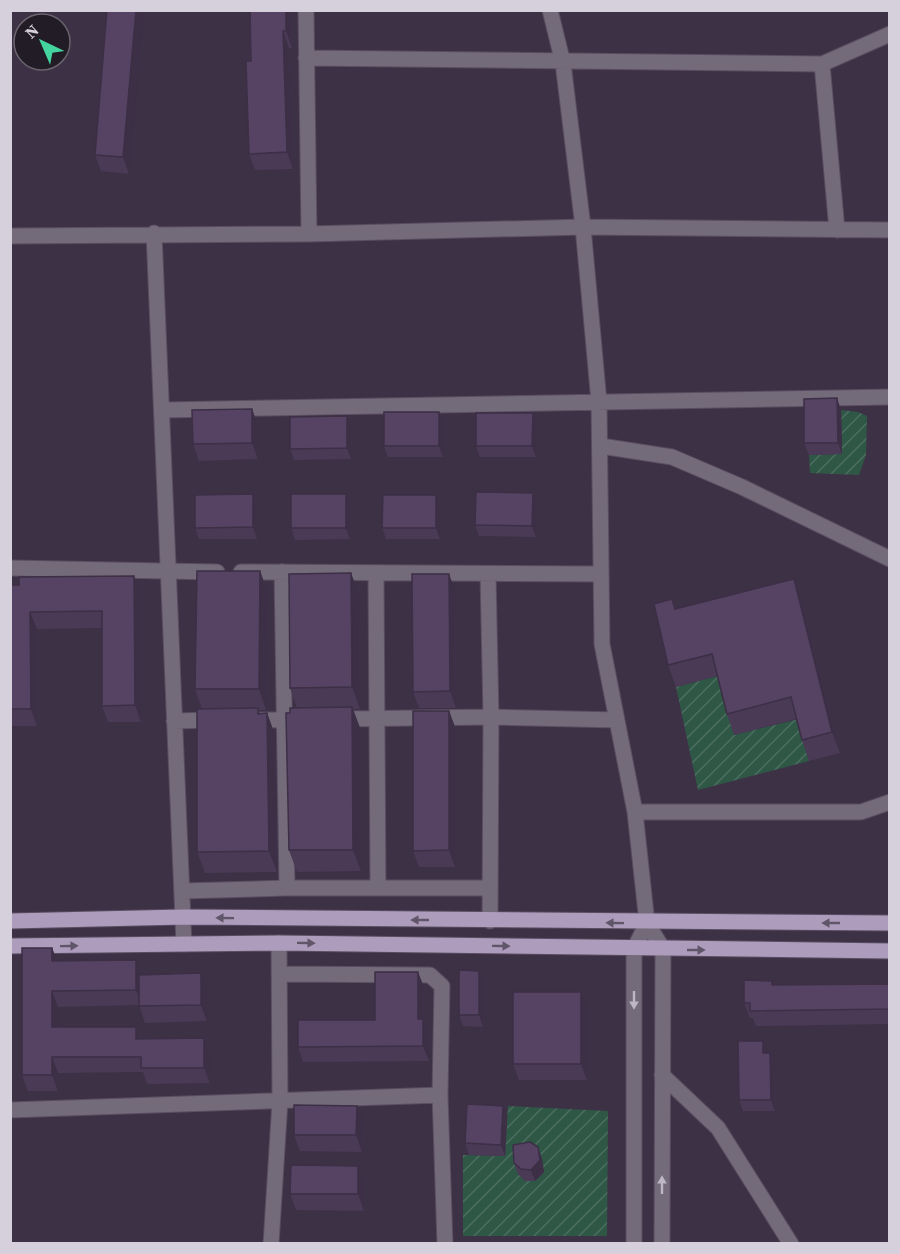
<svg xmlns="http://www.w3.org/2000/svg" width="900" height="1254" viewBox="0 0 900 1254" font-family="'Source Serif 4',serif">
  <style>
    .garden { fill: url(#garden-furrows) }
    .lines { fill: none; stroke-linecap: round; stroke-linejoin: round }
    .minor-casing { stroke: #594d61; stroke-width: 17 }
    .major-casing { stroke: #594d61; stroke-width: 17 }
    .minor { stroke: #736a7a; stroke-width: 15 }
    .major { stroke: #ae9cbc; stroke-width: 15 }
    .wall { fill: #4a3a56 }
    .shaded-wall { fill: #3c2f46 }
    .building { fill: #564364; stroke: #3c2f46; stroke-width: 1.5 }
    .oneway { fill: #605669 }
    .oneway2 { fill: #bdb6c4 }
  </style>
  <defs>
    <pattern id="garden-furrows" width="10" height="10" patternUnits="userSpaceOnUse" patternTransform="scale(1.5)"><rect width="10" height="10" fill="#2f5746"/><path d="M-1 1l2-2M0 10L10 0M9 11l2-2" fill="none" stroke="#4c6e60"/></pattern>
  </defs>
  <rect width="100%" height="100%" fill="#3d3146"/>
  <path class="garden" d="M841,410L858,412L867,416L866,455L859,475L810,473L809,455L842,454Z
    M785,658L734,735L799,719L809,761L698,790L676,687Z
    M508,1106L608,1111L607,1236H463V1155L505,1156Z"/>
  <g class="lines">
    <defs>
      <path id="minor" d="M306,10L309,234
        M550,10L563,63L583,227L599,402L602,644L635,812L647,923L663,949L662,1244
        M306,58L822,64L890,34
        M822,64L837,230
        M154,233L184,944
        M10,236L309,234L583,227L890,230
        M163,410L890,397
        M601,446L672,457L742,487L890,559
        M10,568L217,572
        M241,572L600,574
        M282,572L287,888
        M376,573L378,888
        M488,574L491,717L490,921
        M336,719L491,717L617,720
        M249,720H306
        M174,721L216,720
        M635,812H861L890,802
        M182,891L287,888H488
        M279,974L430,975L442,986L440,1095L445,1244
        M662,1075L718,1128L791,1244
        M10,1110L440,1095
        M271,1244L280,1101L279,943
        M634,1244V949L647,923"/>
      <path id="major" d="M10,921L183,917L890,923
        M10,946L279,943L890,951"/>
    </defs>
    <use href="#minor" class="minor-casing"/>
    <use href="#major" class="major-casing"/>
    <use href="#minor" class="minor"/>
    <use href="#major" class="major"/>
  </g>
  <path class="wall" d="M107,10L129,174L101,171L95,155Z
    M291,10L292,48H289L293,169L255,170L249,154L251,61Z
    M252,409L258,426V459L199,461L193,444Z
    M841,410L842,454L809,455L804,443Z
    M439,412L443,423V457H388L384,446Z
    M537,424L536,457H480L476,446Z
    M351,428V459L294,460L290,449Z
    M533,493L537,504L536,537L479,536L475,525Z
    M253,494L257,506V539H199L195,528Z
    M346,494L350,505V539L295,540L291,528Z
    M436,495L440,506V539H386L382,528Z
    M260,571L268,593L266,710H259L260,714L267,713L275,735L277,872L205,873L197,852L202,709L195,689Z
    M10,585L141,592V722H108L102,706V628L37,629V726H10Z
    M455,590L456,708H419L413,692Z
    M359,594L360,709H353L360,728L361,871L297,872L289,850L290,713L297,708L290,688Z
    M801,600L840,753L809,761L802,740L796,719L734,735L727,714L717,676L676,687L668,665L676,609Z
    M449,711L455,727V867H419L413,851Z
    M52,948L57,961L136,960L141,975L207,990V1021L145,1023L139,1005L58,1007V1027H136L140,1039L204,1038L210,1054V1083L147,1084L143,1072L58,1073V1091H28L22,1075Z
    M479,971L483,982V1027L463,1026L459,1015Z
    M890,984V1024L756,1026L753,1018H750L744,1003L774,985Z
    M424,987L423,1020L429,1034V1061L303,1062L298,1047L375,1020Z
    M587,1008V1080H519L513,1064Z
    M767,1053H770L774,1064L775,1111H743L739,1100Z
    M507,1117L505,1156L469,1155L465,1143Z
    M363,1122L362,1152L300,1151L294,1135Z
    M538,1147L542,1159L544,1172L535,1181H525L518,1174L514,1163Z
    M364,1183V1211L296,1210L290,1194Z"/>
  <path class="shaded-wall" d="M136,10H144L129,174L123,157Z
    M286,10H291L292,48L286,31Z
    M283,31L289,48L293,169L287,152Z
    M837,398L841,410L842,454L838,443Z
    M252,409L258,426V459L252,443Z
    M439,412L443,423V457L439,446Z
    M533,413L537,424L536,457L532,446Z
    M347,416L351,428V459L347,448Z
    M533,493L537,504L536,537L532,526Z
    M253,494L257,506V539L253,527Z
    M346,494L350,505V539L346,528Z
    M436,495L440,506V539L436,528Z
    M260,571L268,593L266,710L259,689Z
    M351,573L359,594L360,709L352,687Z
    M449,574L455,590L456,708L450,691Z
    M134,576L141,592V722L135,705Z
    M794,579L801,600L840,753L832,732Z
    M30,612L37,629V726L31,709Z
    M352,707L360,728L361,871L353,850Z
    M449,711L455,727V867L449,850Z
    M267,713L275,735L277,872L269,851Z
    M52,948L58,963L52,961Z
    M136,960L142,975V1005L136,990Z
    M479,971L483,982V1027L479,1015Z
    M418,972L424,987L423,1020L429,1034V1061L423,1046L418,1019Z
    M201,973L207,990V1021L201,1005Z
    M52,991L58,1007V1042L52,1027Z
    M581,992L587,1008V1080L581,1064Z
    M136,1027L141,1042L136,1039Z
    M204,1038L210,1054V1083L204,1068Z
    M763,1041L767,1052V1064L763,1053Z
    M770,1053L774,1064L775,1111L771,1100Z
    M52,1057L58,1073V1091L52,1075Z
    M357,1106L363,1122L362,1152L356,1135Z
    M503,1106L507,1117L505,1156L501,1145Z
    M538,1147L542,1159L544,1172L535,1181L531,1170Z
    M358,1166L364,1183V1211L358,1194Z"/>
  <path class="building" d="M107,10H136L123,157L95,155Z
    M250,10H286V31H283L287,152L249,154L246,61H251Z
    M837,398L838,443H804V399Z
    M252,409V443L193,444L192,410Z
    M384,412H439V446H384Z
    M476,413H533L532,446H476Z
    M347,416V448L290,449V417Z
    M476,492L533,493L532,526L475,525Z
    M253,494V527L195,528V495Z
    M291,494H346V528H291Z
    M383,495H436V528H382Z
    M197,571H260L259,689H195Z
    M351,573L352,687L290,688L289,574Z
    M412,574H449L450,691L413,692Z
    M134,576L135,705L102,706V611L30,612L31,709H10V585H19V577Z
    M794,579L832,732L802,740L791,697L727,714L712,654L668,665L654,604L672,599L675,609Z
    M352,707L353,850H289L286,713H290V708Z
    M258,708V714L267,713L269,851L197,852V709Z
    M413,711H449V850L413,851Z
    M22,948H52V961L136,960V990L52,991V1027H136V1039L204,1038V1068H141V1057H52V1075H22Z
    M459,970L479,971V1015H459Z
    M375,972H418V1019H423V1046L298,1047V1020H375Z
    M201,973V1005L139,1006V975Z
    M744,980L772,981V985L890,984V1009L750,1011V1003H744Z
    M513,992H581V1064H513Z
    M738,1041H763V1053H770L771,1100H739Z
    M467,1104L503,1106L501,1145L465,1143Z
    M294,1105L357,1106L356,1135H294Z
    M530,1142L538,1147L540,1160L531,1170L521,1169L514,1163L513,1145Z
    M291,1165L358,1166V1194H290Z"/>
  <defs><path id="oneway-solid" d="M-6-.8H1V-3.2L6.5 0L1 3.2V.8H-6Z" transform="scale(1.5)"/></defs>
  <g class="oneway">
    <use href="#oneway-solid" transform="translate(225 918) rotate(-179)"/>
    <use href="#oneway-solid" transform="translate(420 920) rotate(-180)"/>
    <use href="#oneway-solid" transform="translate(615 923) rotate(-179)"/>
    <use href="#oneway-solid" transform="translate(831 923) rotate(-180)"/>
    <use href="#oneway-solid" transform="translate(306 943) rotate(1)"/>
    <use href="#oneway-solid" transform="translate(69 946) rotate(-1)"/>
    <use href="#oneway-solid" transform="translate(501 946) rotate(1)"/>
    <use href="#oneway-solid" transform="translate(696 950)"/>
  </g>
  <g class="oneway2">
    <use href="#oneway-solid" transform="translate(634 1000) rotate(90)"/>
    <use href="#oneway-solid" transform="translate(662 1185) rotate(-90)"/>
  </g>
  <rect width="900" height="1254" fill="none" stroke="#d6cfdc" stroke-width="24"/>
  <g transform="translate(42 42) rotate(316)"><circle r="28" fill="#211c25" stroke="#69646e" stroke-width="1.5"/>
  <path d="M0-4.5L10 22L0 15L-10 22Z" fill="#44d49f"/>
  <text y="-9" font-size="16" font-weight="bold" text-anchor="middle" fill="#d6cfdc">N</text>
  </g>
</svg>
